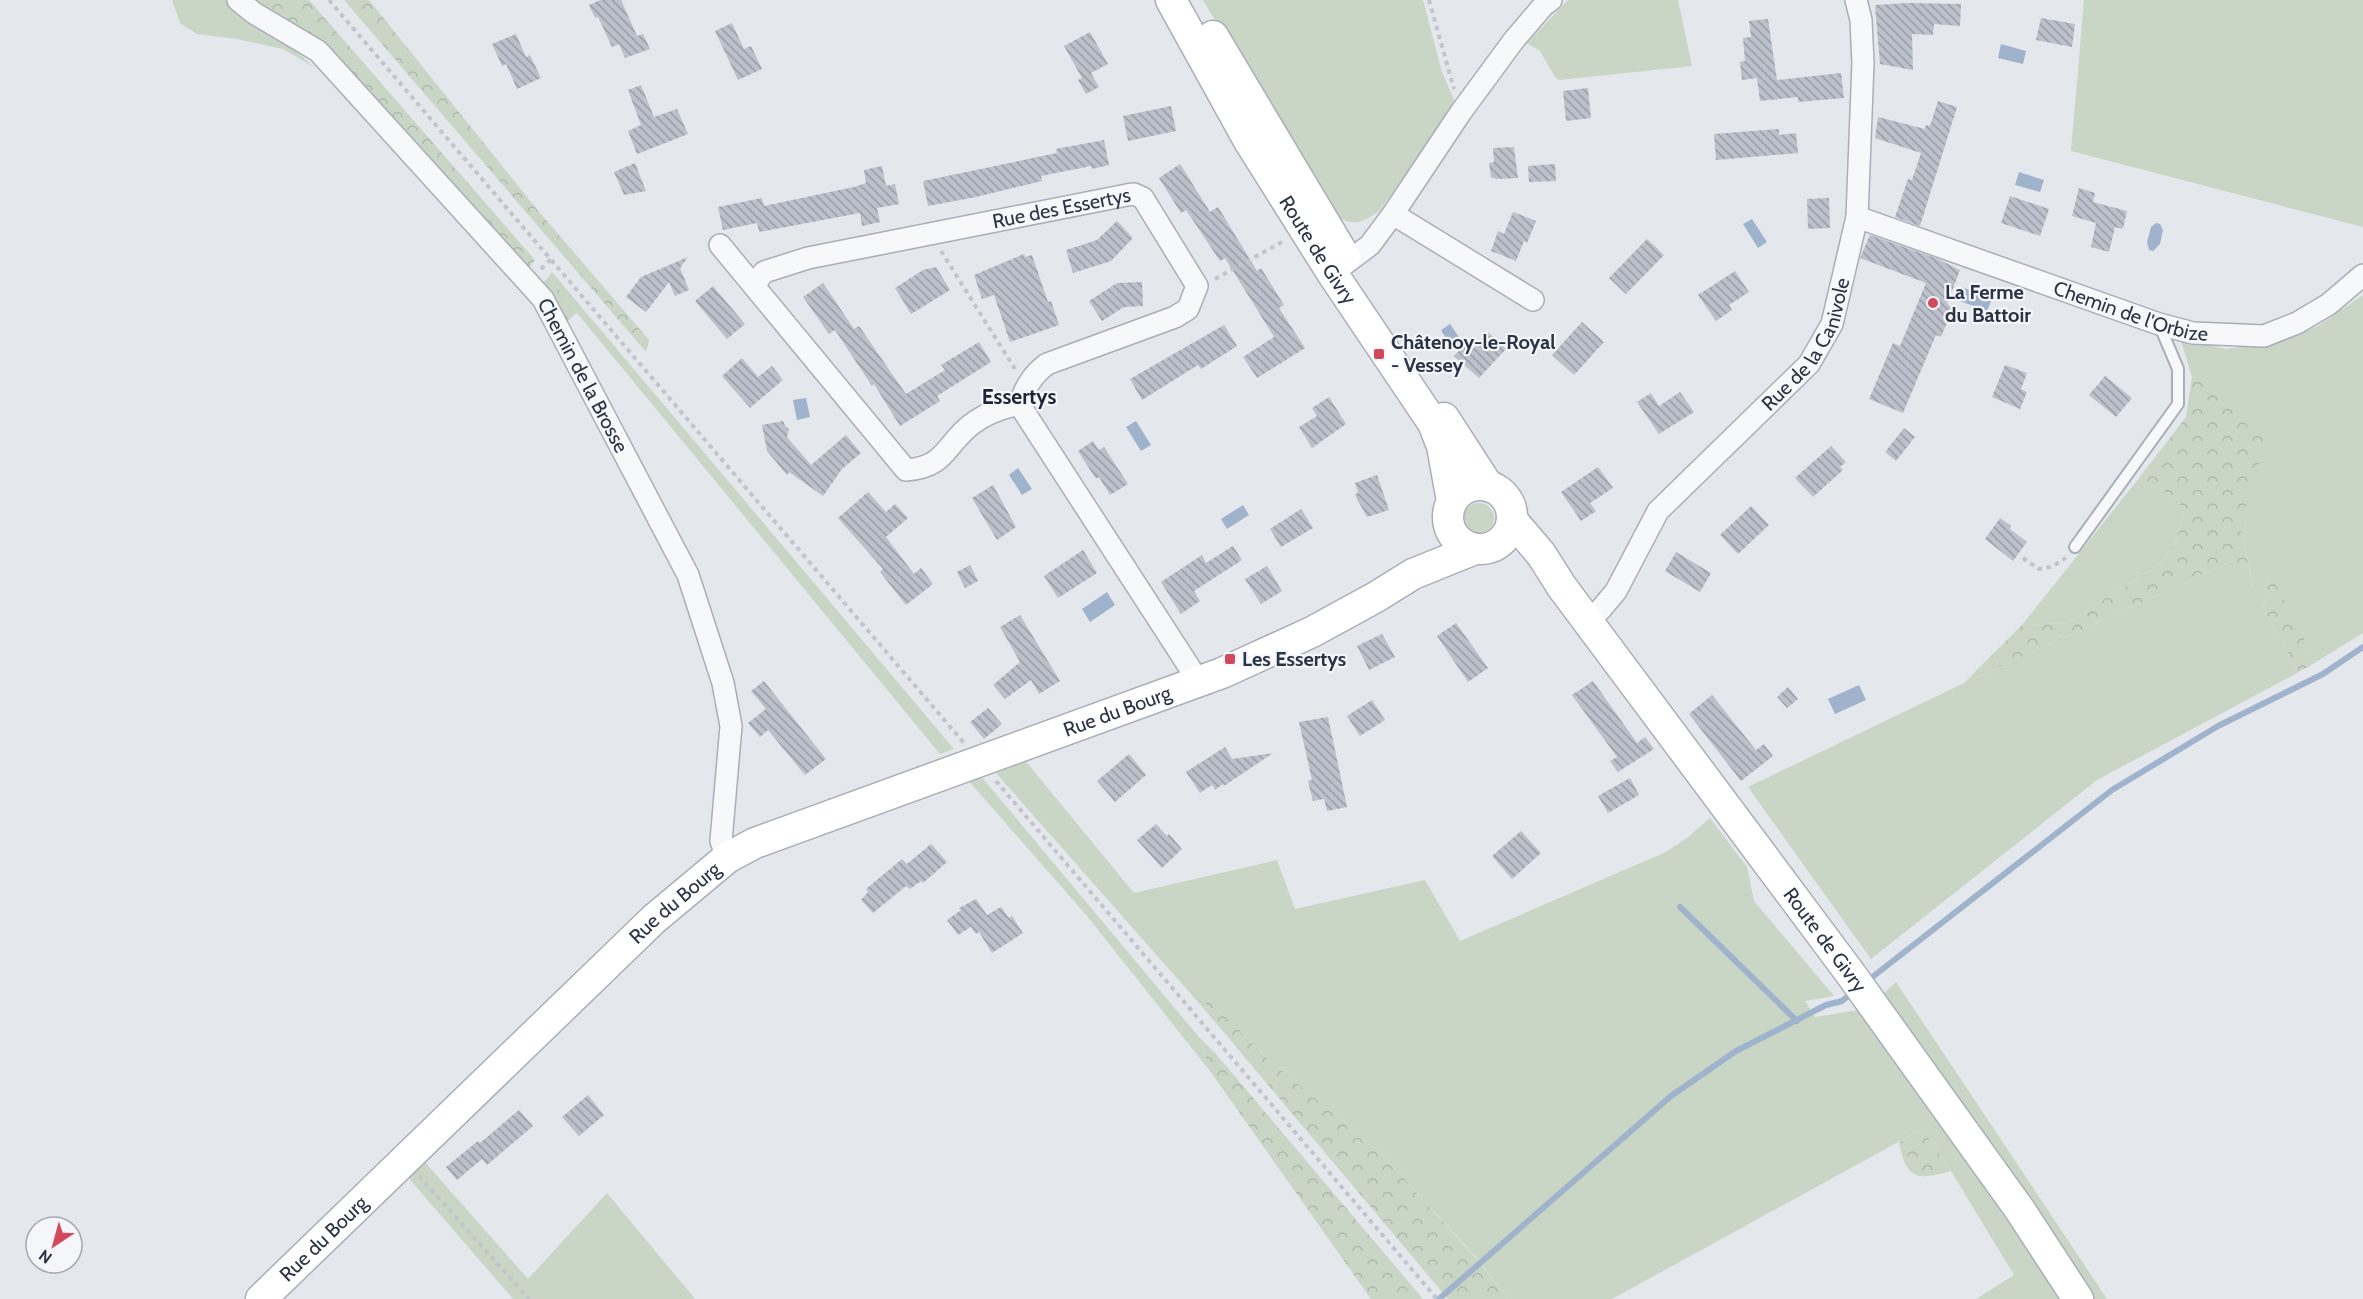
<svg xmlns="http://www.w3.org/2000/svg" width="2363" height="1299" viewBox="0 0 2363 1299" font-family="Cabin,sans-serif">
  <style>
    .green { fill: #c9d6c5 }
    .forest { fill: url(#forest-crowns) }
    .water { fill: #9fb4cc }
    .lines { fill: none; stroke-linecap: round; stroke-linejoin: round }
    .stream { stroke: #9fb4cc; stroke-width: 6 }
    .building { fill: url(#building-back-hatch) }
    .lane-casing { stroke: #a9aeb7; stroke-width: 14 }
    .street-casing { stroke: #a9aeb7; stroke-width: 24 }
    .secondary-casing { stroke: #a9aeb7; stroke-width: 33 }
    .path { stroke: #c2c5cb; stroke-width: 4; stroke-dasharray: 4.5 4.5; stroke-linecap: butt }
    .lane { stroke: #f7f8fa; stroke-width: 10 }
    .street { stroke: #f7f8fa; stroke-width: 21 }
    .secondary { stroke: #fff; stroke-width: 30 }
    .poi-dot { fill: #d1495b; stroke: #f4f6f9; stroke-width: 2 }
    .labels { text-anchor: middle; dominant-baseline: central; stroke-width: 4.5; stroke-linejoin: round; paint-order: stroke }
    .street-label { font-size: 20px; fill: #2b3445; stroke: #f4f6f9 }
    .poi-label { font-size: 20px; font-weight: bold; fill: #2b3445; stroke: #f4f6f9; text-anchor: start }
    .neighbourhood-label { font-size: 21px; font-weight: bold; fill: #1d2536; stroke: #f4f6f9 }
  </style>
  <defs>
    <pattern id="forest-crowns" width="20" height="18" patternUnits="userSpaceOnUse" patternTransform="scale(1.5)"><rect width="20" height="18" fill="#c9d6c5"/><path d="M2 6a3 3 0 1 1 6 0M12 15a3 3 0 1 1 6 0" fill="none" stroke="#adb8ab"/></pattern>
    <pattern id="building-back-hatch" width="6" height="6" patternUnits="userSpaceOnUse" patternTransform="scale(1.5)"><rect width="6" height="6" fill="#bbc0ca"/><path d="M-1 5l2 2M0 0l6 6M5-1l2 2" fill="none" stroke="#989da6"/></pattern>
  </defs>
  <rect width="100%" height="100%" fill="#e4e7ec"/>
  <path class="green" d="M172,0H227L247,20L290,46L314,67L283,49L237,39L197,34L180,23Z
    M1203,0H1423L1442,72L1454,100L1450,112L1380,210C1359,227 1350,225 1328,212Z
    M1568,0H1678L1692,66L1559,80L1555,77L1540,51L1527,43Z
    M2084,0H2363V227L2071,151Z
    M552,272L954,749L940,754L577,313L549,276Z
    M2363,295V633L2316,662L2270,575L2263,608L2299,672L2097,780L1871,959L1748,787L1964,683L2235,560L2252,588L2249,564L2240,525L2251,486L2208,374L2192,377L2180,338L2226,349L2286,340L2318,326Z
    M2139,478L2178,499L2184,514L2175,545L2158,565L2067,623L2022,625Z
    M1464 518a15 15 0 1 1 30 0a15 15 0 1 1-30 0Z
    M1023,758L1134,893L1277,860L1295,909L1425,880L1460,941L1666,852L1687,838L1710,818L1747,867L1754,901L1834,996L1805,1001L1815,1017L1859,1010L2067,1299H1976L2014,1275L1951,1171L1922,1129L1612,1299H1508L1480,1262L1382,1154L1268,1059L1208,1000L1205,1010L996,773Z
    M980,775L1198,1036L1210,1071L1087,916L967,779Z
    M1896,982L2107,1299H2089L1883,994Z
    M423,1160L528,1279L607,1193L695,1299H513L406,1175Z"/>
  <path class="forest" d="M256,0H309L535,260L527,270L322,46Z
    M344,0H369L535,207L649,340L646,352Z
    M549,276L577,313L565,323L540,287Z
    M2208,374L2268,433L2240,525L2249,564L2252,590L2235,560L1964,683L2022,625L2067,623L2158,565L2175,545L2184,514L2178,499L2139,478L2186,417L2192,377Z
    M2270,574L2316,662L2299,672L2263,608Z
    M1207,999L1268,1059L1382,1154L1480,1263L1508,1299H1448L1205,1010Z
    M1198,1036L1216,1054L1423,1299H1371L1210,1071Z
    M1922,1129L1951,1171C1916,1181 1906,1179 1899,1142Z"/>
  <path class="water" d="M2001,44L2026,51L2023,64L1998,58Z
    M2019,172L2044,180L2040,192L2015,185Z
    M1752,219L1767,242L1758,248L1743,224Z
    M2156,223L2160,224L2163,230L2160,244L2153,251L2149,250L2147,242L2151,227Z
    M1962,287L1992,299L1987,311L1957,300Z
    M1450,324L1463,343L1453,350L1441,330Z
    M806,398L810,417L797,420L793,400Z
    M1136,421L1151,445L1141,451L1126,427Z
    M1018,468L1032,489L1022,495L1009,475Z
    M1243,505L1249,515L1227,529L1221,519Z
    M1107,592L1115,605L1090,622L1082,609Z
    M1859,685L1866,700L1835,714L1828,699Z"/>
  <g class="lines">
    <path class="stream" d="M1680,907L1797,1021
      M1866,982L2112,790L2218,726L2323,674L2363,647
      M1439,1299L1671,1096L1736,1051L1826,1005L1842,1001L1853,992"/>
  </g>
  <path class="building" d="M600,0H621L637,36L643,34L650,49L625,58L619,44L612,47L598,17L595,18L589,5Z
    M1908,3L1961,4L1960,26L1934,24L1933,35L1912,34L1913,70L1880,64L1875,5Z
    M2041,18L2075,24L2072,47L2036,40Z
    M1768,19L1777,80L1841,73L1844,98L1798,102V97L1760,101L1757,78L1742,80L1740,62L1745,61L1743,38L1751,37L1749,21Z
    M732,23L744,49L751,46L762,69L738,80L715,31Z
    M1090,32L1108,64L1091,73L1099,87L1086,94L1078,80L1082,78L1064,46Z
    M516,34L526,57L530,55L541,78L517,89L506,64L502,66L492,44Z
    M641,85L654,117L677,109L688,134L637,154L628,131L641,125L628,90Z
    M1588,88L1591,118L1566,121L1563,91Z
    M1938,101L1957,107L1920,226L1895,217L1908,179L1912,180L1921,153L1875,138L1878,117L1925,129L1926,125L1930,126Z
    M1171,106L1176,131L1128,141L1123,116Z
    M1779,129V135L1796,133L1798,153L1716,160L1714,134Z
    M1104,140L1109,165L1092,169L1091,166L1041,176L1042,181L976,197L928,206L923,181L1057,153L1056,149Z
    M1514,147L1518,178L1496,179L1491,177L1489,163L1494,162L1493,148Z
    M635,163L646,191L624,195L614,172Z
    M1180,164L1210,212L1218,207L1257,271L1261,268L1284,305L1279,308L1305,348L1257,378L1243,357L1274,337L1225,258L1220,261L1186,210L1181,213L1159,178Z
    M1555,164L1556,181L1529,182L1528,166Z
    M882,166L886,186L895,184L899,204L877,208L880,222L862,226L860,213L759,232L757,223L723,230L718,207L762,198L764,206L854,187L866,183L864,170Z
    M2079,188L2095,193L2093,202L2127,211L2123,229L2115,227L2109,252L2091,247L2096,223L2072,216Z
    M2010,196L2049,209L2040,236L2001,223Z
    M1829,198L1830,228L1808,229L1807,199Z
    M1513,212L1536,221L1527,243L1524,241L1516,261L1491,251L1498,231L1504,234Z
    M1117,221L1133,238L1111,261L1073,273L1066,250L1097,240Z
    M1870,235L1938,259L1960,270L1947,304L1953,308L1941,337L1936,335L1903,413L1869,399L1893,343L1900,346L1926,283L1860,258Z
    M1647,239L1664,255L1626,294L1609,278Z
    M1024,254L1025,257L1032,255L1048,302L1051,301L1059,325L1010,342L994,295L982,299L974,275Z
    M688,257L680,268L689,290L675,296L669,282L646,312L626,297L641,277Z
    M936,267L950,290L911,314L895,288L923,270Z
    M1735,271L1749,292L1729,305L1732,310L1716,321L1698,295Z
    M1142,282L1143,306L1124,307L1102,321L1089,301L1117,283Z
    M823,283L854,329L859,326L906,394L945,370L941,365L979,342L991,362L937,396L940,401L900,426L874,384L872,386L835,330L829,334L803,297Z
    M713,286L745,324L727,339L695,301Z
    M1582,322L1604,342L1574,375L1552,355Z
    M1224,325L1237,346L1201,369L1198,365L1142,400L1130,379Z
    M1488,332L1506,349L1479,378L1454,356L1464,345L1471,351Z
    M742,358L758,377L772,366L783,380L750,408L722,376Z
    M2005,365L2027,373L2021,389L2027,392L2020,409L1992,397Z
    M2105,376L2132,398L2116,417L2089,395Z
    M1680,392L1694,412L1659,434L1637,402L1651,393L1659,406Z
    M1329,397L1346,424L1312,448L1299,427L1317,416L1312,408Z
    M783,421L785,426L789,429L787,437L811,465L846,435L861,453L842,469L823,496L789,472L787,475L767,451L762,425Z
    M1904,428L1915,437L1896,461L1885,452Z
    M1093,441L1099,450L1104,447L1128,484L1110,495L1099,477L1096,479L1078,451Z
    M1831,446L1846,462L1840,467L1843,470L1813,497L1795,478Z
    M1598,467L1613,488L1590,503L1596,511L1581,521L1561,492Z
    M1377,475L1389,510L1367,517L1358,501L1355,494L1358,493L1355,483Z
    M993,485L1016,527L997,540L972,498Z
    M868,492L886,512L895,504L908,518L886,537L914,574L921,568L933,584L906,605L880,572L883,569L838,518Z
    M1751,506L1769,525L1738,554L1720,535Z
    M1301,509L1313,528L1281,547L1270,529Z
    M2000,518L2011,526L2010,529L2027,542L2013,561L1985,539Z
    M1233,546L1242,560L1194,591L1200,601L1181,614L1161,582L1202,555L1206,563Z
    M1083,550L1097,573L1058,598L1044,576Z
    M1676,552L1711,573L1700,592L1665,571Z
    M970,565L978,581L965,588L957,572Z
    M1267,566L1282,591L1261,604L1245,579Z
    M1020,615L1060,681L1039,694L1031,680L1005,699L993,685L1020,662L1000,627Z
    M1456,623L1488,668L1468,682L1437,636Z
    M1382,634L1395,657L1369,670L1357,646Z
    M764,681L826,759L805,775L768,730L760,737L748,723L766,709L751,691Z
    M1593,681L1637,743L1645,737L1654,749L1618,772L1610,761L1617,757L1572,695Z
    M1788,687L1798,699L1787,708L1777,697Z
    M1712,695L1756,750L1764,744L1773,756L1741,781L1689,714Z
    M1372,700L1385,720L1360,736L1347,716Z
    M988,708L1002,724L984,739L970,722Z
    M1328,717L1347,807L1327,811L1324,799L1313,801L1308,781L1312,780L1299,722Z
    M1225,747L1232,759L1273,753L1224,786L1223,784L1215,790L1212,785L1200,793L1186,772Z
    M1129,754L1146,775L1115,802L1097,781Z
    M1630,778L1639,795L1608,813L1598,796Z
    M1156,824L1167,836L1169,834L1182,849L1162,868L1137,840Z
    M1521,831L1541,853L1512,879L1492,856Z
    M931,844L947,862L923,883L921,881L910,889L906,886L873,913L861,900L868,892L866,889L902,859L907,864Z
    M976,899L987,915L1001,907L1009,918L1012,916L1023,933L992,953L979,932L976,934L971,927L958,935L947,920L961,910L959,908Z
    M588,1095L604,1115L579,1136L562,1117Z
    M519,1110L533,1126L487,1165L482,1159L457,1180L446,1167L478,1141L480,1143Z"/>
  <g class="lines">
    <defs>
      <path id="lane" d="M2075,547L2178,404V369L2159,324"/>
      <g id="street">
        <path id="s1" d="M238,0L254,13L318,51L543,299L688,575L723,683L731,726L721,841L727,858"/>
        <path d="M1393,214L1533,300"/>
        <path id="s2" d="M1857,217L2159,324L2193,333L2264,336L2297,323L2329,304L2363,275"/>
        <path d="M720,245L906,470C947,467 945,444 972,424C986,413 1002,408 1019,404"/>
        <path d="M1337,270L1370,245L1393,214L1461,112L1514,40L1544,5L1551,0"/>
        <path id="s3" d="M754,285L764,272L808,258L1127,195L1134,194L1143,198L1197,286L1188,309L1175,317L1047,364C1032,375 1026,387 1019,404"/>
        <path d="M1019,404L1199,682"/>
        <path id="s4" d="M1588,621L1601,609L1616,591L1658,511L1809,364L1832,324L1857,217L1863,63L1861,20L1856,0"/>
      </g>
      <g id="secondary">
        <path id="s5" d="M1171,0L1249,141L1332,273L1433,423L1442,446L1452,501"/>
        <path d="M1213,36L1345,257"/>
        <path d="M1444,418L1488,486"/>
        <circle cx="1480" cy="517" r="32"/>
        <path id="s6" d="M1512,520L1541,554L1562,587L1850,973L2020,1210L2078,1299"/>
        <path id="s7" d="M261,1299L654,919L727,858L755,843L1222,673L1312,632L1376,597L1413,574L1475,549"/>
      </g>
    </defs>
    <use href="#lane" class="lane-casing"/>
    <use href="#street" class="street-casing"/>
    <use href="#secondary" class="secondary-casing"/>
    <path class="path" d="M329,0L964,743
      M1429,0L1454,89
      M941,251L1015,369
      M541,269L551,259
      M1215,279L1284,241
      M2023,558L2039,569L2051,567L2066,558
      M996,781L1437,1299
      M419,1176L529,1299"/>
    <use href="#lane" class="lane"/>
    <use href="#street" class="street"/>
    <use href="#secondary" class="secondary"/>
  </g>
  <g class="poi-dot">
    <circle cx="1933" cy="303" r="6"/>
    <rect x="1373" y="348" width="12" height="12" rx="3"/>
    <rect x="1224" y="653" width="12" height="12" rx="3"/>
  </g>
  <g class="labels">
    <g class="street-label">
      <text stroke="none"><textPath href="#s3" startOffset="321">Rue des Essertys</textPath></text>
      <text stroke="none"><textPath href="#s5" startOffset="290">Route de Givry</textPath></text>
      <text stroke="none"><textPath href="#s2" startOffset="290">Chemin de l'Orbize</textPath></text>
      <text stroke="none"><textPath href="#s4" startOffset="358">Rue de la Canivole</textPath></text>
      <text stroke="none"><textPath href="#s1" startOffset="516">Chemin de la Brosse</textPath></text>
      <text stroke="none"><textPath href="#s7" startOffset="1059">Rue du Bourg</textPath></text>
      <text stroke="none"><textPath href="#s7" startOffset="573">Rue du Bourg</textPath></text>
      <text stroke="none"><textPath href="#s6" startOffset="524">Route de Givry</textPath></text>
      <text stroke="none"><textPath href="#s7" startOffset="87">Rue du Bourg</textPath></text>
    </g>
    <g class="poi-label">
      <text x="1945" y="292">La Ferme<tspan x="1945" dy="23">du Battoir</tspan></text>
      <text x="1391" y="342">Châtenoy-le-Royal<tspan x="1391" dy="23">- Vessey</tspan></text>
      <text x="1242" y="659">Les Essertys</text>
    </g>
    <g class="neighbourhood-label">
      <text x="1019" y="396">Essertys</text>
    </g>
  </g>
  <g transform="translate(54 1245) rotate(216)"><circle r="28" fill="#f4f6f9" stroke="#a4a8b1" stroke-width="1.5"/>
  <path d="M0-4.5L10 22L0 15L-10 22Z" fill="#d1495b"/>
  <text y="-9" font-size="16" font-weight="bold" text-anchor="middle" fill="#2b3445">N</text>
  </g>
</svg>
